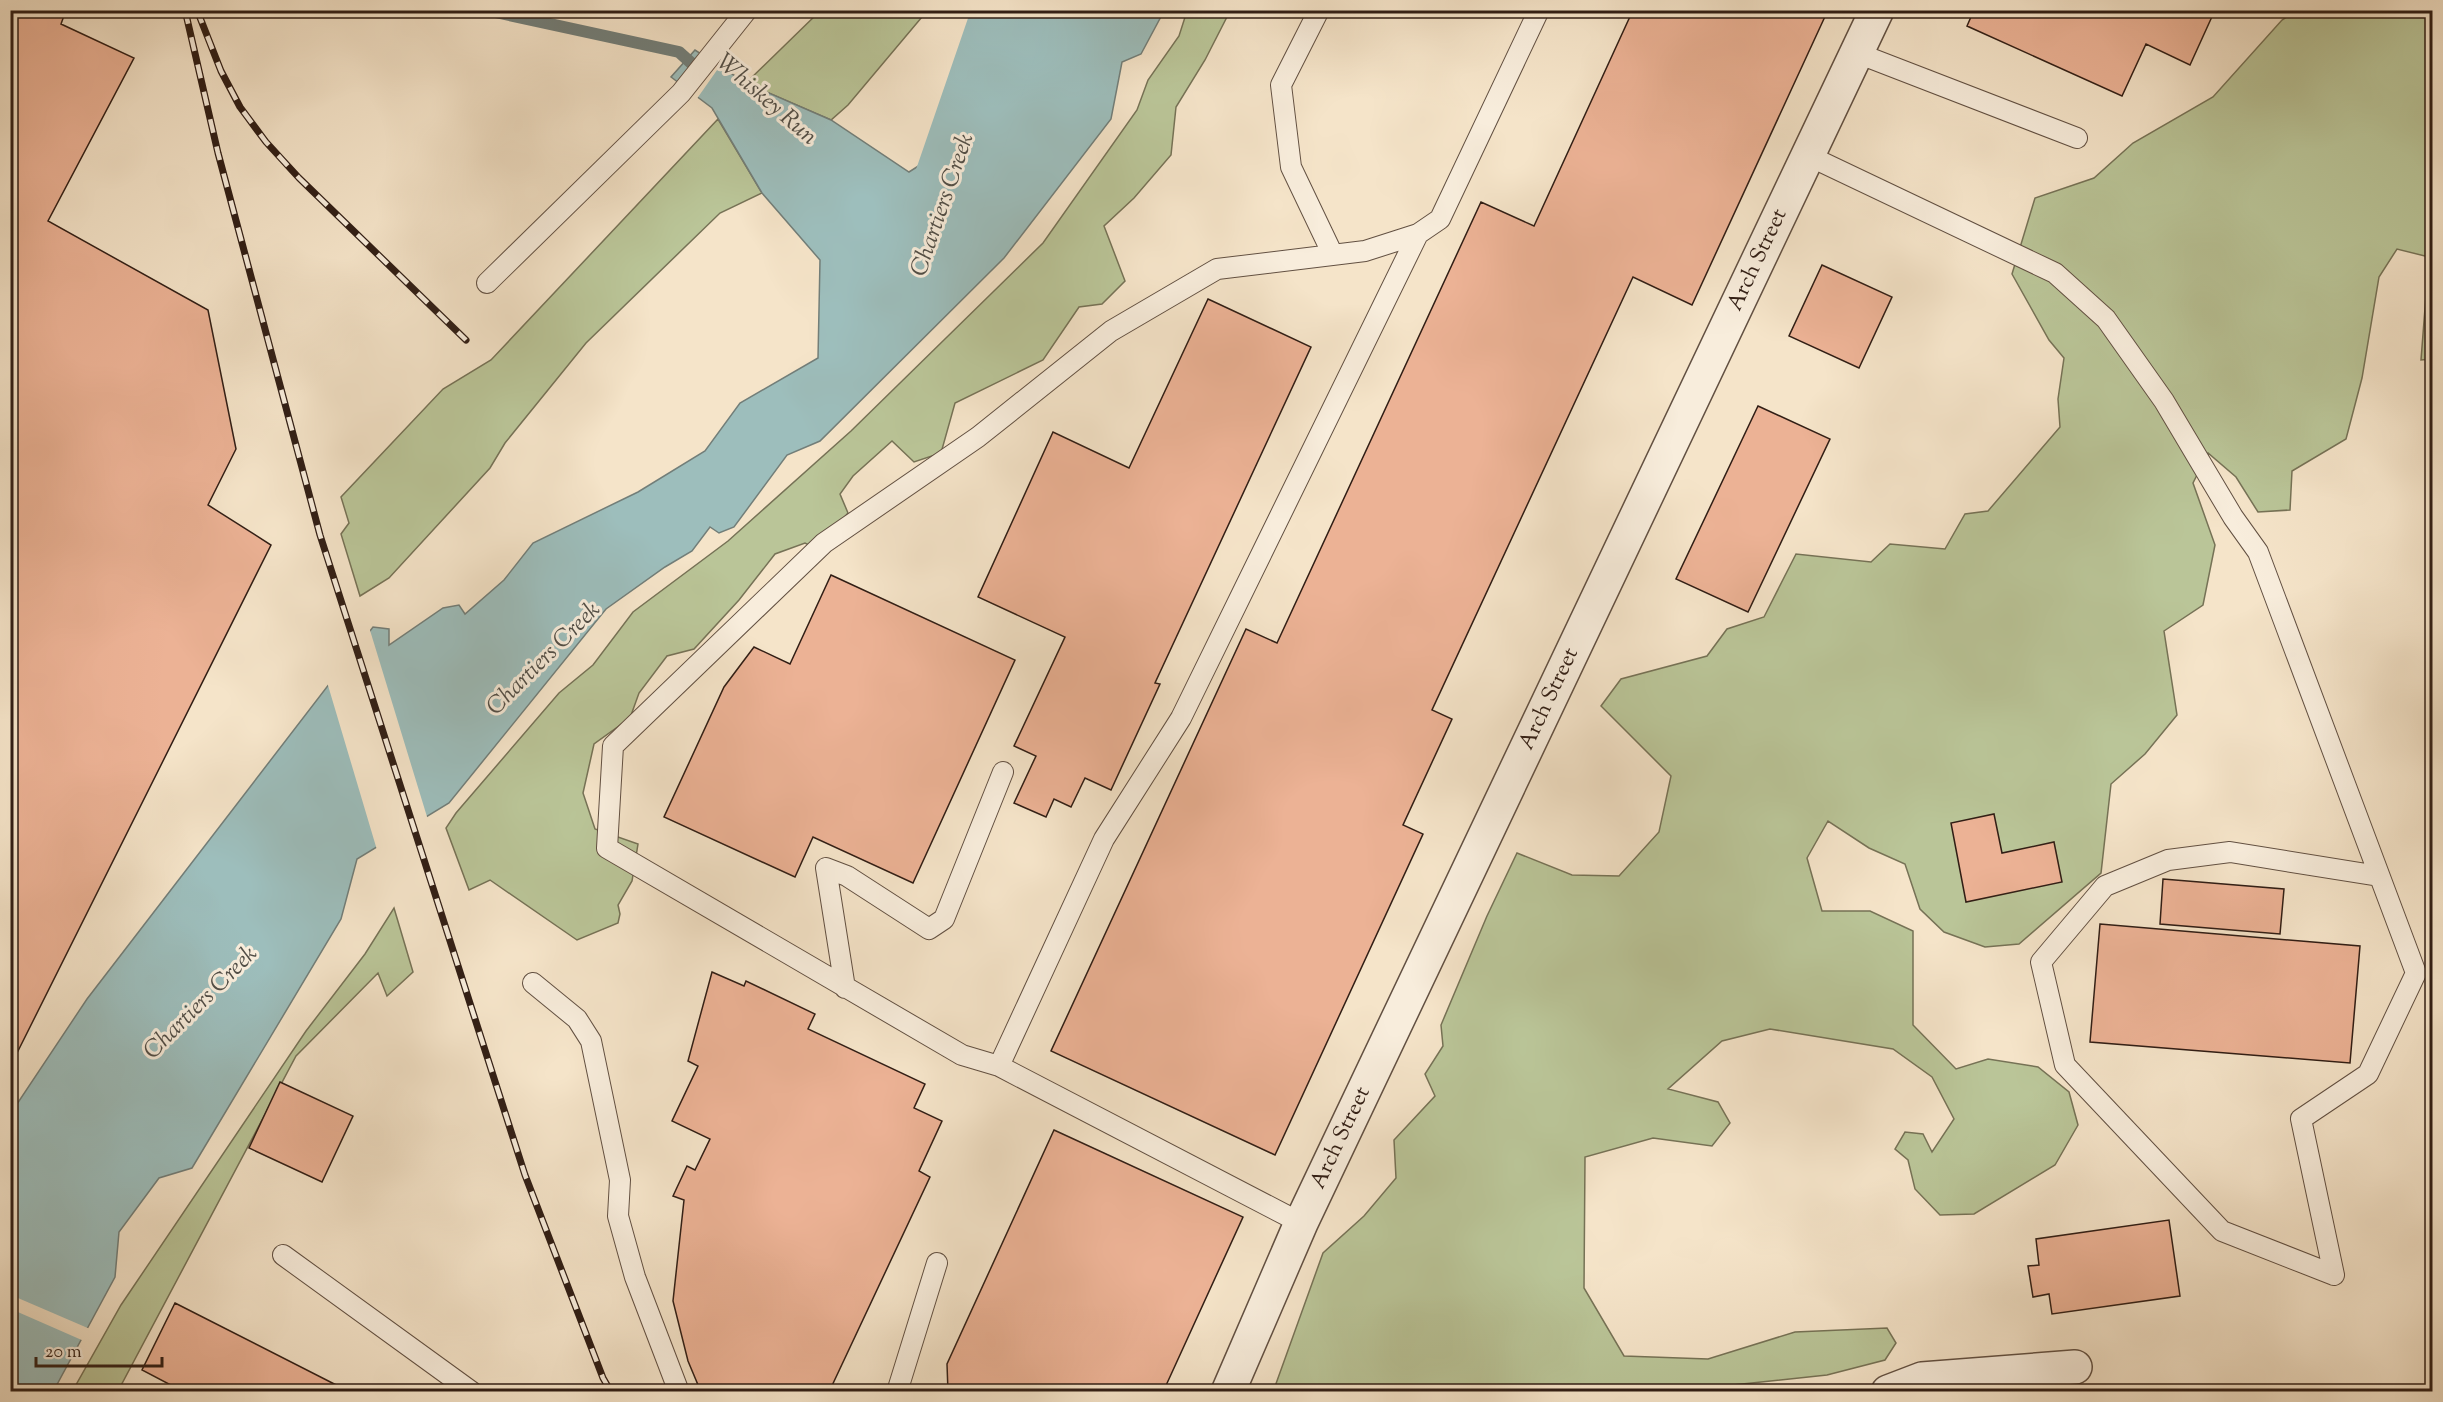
<svg xmlns="http://www.w3.org/2000/svg" width="2443" height="1402" viewBox="0 0 2443 1402" font-family="'Sorts Mill Goudy',serif">
  <style>
    .green { fill: #bac598; stroke: #767256; stroke-width: 1.5 }
    .water { fill: #9dbebc; stroke: #727e79; stroke-width: 1.5 }
    .pier { fill: #f5e4c9 }
    .lines { fill: none; stroke-linecap: round; stroke-linejoin: round }
    .stream { stroke: #727e79; stroke-width: 12 }
    .river { stroke: #9dbebc; stroke-width: 76 }
    .building { fill: #ecb295; stroke: #311e15; stroke-width: 1.5 }
    .service-casing { stroke: #625042; stroke-width: 22 }
    .minor-casing { stroke: #625042; stroke-width: 36 }
    .service { stroke: #f8eddc; stroke-width: 20 }
    .minor { stroke: #f8eddc; stroke-width: 33 }
    .rail-casing { stroke: #311e15; stroke-width: 7 }
    .rail { stroke: #f8eddc; stroke-width: 4.5; stroke-dasharray: 14; stroke-linecap: butt }
    .labels { text-anchor: middle; dominant-baseline: central; stroke-width: 6; stroke-linejoin: round; paint-order: stroke }
    .street-label { font-size: 22px; fill: #311e15; stroke: #f8eddc }
    .water-label { font-size: 24px; font-style: italic; fill: #514e47; stroke: #f8eddc }
  </style>
  <rect width="100%" height="100%" fill="#f5e4c9"/>
  <filter id="stains"><feTurbulence type="fractalNoise" baseFrequency=".00333" numOctaves="4"/><feColorMatrix values="0 0 0 0 .2 0 0 0 0 .09 0 0 0 0 .02 0 0 0 .5 -.17"/></filter>
  <radialGradient id="worn" r=".72"><stop offset=".6" stop-color="#630" stop-opacity="0"/><stop offset="1" stop-color="#630" stop-opacity=".3"/></radialGradient>
  <path class="green" d="M820,11H927L848,105L831,120L746,83Z
    M1187,11H1230L1205,60L1176,107L1171,155L1134,198L1104,226L1125,281L1102,304L1079,307L1043,360L955,403L941,453L914,462L892,441L853,476L840,494L848,513L831,533L825,553L805,543L775,554L739,600L694,649L667,656L639,693L630,718L594,744L583,793L595,829L638,844L632,881L618,905L620,914L618,923L577,940L490,880L469,890L446,828L456,813L559,693L593,665L633,612L728,541L851,431L1043,243L1137,110L1148,80L1179,36Z
    M2296,11H2432V359L2421,360L2429,257L2397,249L2379,277L2362,378L2346,439L2292,471L2290,510L2258,512L2236,477L2208,453L2193,483L2215,545L2203,605L2164,631L2177,715L2145,754L2111,784L2101,873L2019,944L1985,947L1944,932L1920,909L1905,864L1869,848L1828,821L1807,858L1822,911H1870L1913,931V1025L1956,1069L1988,1059L2038,1067L2069,1092L2078,1125L2055,1165L1974,1214L1940,1215L1915,1189L1908,1160L1895,1149L1905,1132L1923,1134L1932,1152L1954,1119L1932,1077L1893,1049L1770,1029L1722,1041L1668,1089L1718,1102L1730,1123L1712,1146L1653,1138L1585,1157L1584,1288L1624,1356L1708,1359L1795,1332L1887,1328L1896,1343L1885,1360L1827,1375L1733,1385L1720,1392H1273L1323,1253L1364,1216L1396,1178L1394,1140L1435,1096L1425,1074L1443,1046L1441,1025L1487,916L1517,853L1572,875L1619,876L1659,832L1671,776L1601,706L1621,679L1707,656L1727,629L1764,617L1796,554L1871,562L1890,544L1945,549L1965,514L1988,511L2060,427L2058,399L2064,358L2049,340L2012,274L2035,198L2094,178L2133,143L2213,97L2282,20Z
    M718,119L762,193L720,213L586,343L505,443L490,468L389,578L360,596L341,534L349,523L341,497L443,389L491,360Z
    M394,908L413,972L387,996L378,973L296,1056L118,1391L72,1392L121,1305L306,1031L365,954Z"/>
  <path class="water" d="M1044,11H1164L1141,54L1122,62L1111,119L1004,258L820,441L787,455L734,527L719,533L710,527L692,551L665,567L606,609L449,803L357,859L341,919L192,1168L159,1178L119,1232L115,1277L54,1390L11,1392V1113L87,999L373,627L389,629V645L443,608L459,605L465,614L504,580L533,543L638,492L705,451L740,403L818,358L820,260L762,193L712,108L671,77L695,50L746,83L831,120L909,172L986,123L1018,43Z"/>
  <path class="pier" d="M701,50L722,63L696,100L677,86Z
    M369,627L428,820L377,850L327,682Z
    M11,1295L90,1329L84,1341L11,1309Z"/>
  <g class="lines">
    <path class="stream" d="M486,10L679,52L699,70"/>
    <path class="river" d="M934,234L1011,10"/>
  </g>
  <path class="building" d="M10,10H66L61,24L134,58L48,221L208,310L236,449L208,505L271,545L10,1067Z
    M1633,10H1828L1692,305L1633,277L1432,710L1452,719L1403,825L1423,834L1275,1155L1051,1051L1246,629L1277,643L1481,202L1534,226Z
    M1974,10H2215L2190,65L2146,44L2122,96L1967,26Z
    M1822,265L1892,297L1859,368L1789,336Z
    M1208,299L1311,347L1155,683L1160,684L1111,790L1085,778L1071,807L1054,799L1046,817L1014,803L1036,756L1014,746L1065,637L978,597L1053,432L1129,468Z
    M1758,406L1830,439L1748,612L1676,579Z
    M831,575L1015,660L913,883L813,837L795,877L664,817L724,687L754,647L790,664Z
    M1994,814L2002,853L2054,842L2062,882L1966,902L1951,823Z
    M2163,879L2284,889L2280,934L2160,924Z
    M2100,924L2360,946L2350,1063L2090,1042Z
    M712,972L744,986L746,981L815,1014L808,1029L925,1084L914,1108L942,1121L919,1171L930,1177L829,1392H701L688,1361L673,1301L684,1200L673,1196L687,1166L695,1170L710,1139L672,1121L698,1066L688,1061Z
    M280,1082L353,1116L322,1182L249,1148Z
    M1054,1130L1243,1217L1163,1392H948L947,1364Z
    M2169,1220L2180,1296L2052,1314L2049,1294L2033,1297L2028,1266L2039,1265L2036,1239Z
    M175,1303L350,1392H184L142,1370Z"/>
  <g class="lines">
    <defs>
      <path id="service" d="M1319,10L1281,85L1291,167L1333,255
        M1857,53L2077,138
        M1809,156L2055,273L2106,319L2164,401L2233,517L2258,552L2416,973L2368,1074L2301,1119L2334,1275
        M487,283L681,93L747,10
        M533,983L577,1019L591,1041L620,1180L618,1216L635,1277L679,1392
        M845,988L826,868L847,876L929,929L944,919L1003,772
        M999,1066L962,1055L607,848L613,746L824,543L978,437L1111,331L1217,269L1365,251L1418,234L1440,219L1539,10
        M1301,1223L999,1066L1104,839L1181,718L1418,234
        M283,1255L472,1392
        M2334,1275L2222,1231L2065,1065L2041,962L2105,886L2168,860L2230,852L2379,876
        M897,1392L937,1263"/>
      <g id="minor">
        <path id="s1" d="M1228,1392L1301,1223L1877,10"/>
        <path d="M1888,1392L1922,1379L2075,1367"/>
      </g>
    </defs>
    <use href="#service" class="service-casing"/>
    <use href="#minor" class="minor-casing"/>
    <use href="#service" class="service"/>
    <use href="#minor" class="minor"/>
    <defs>
      <path id="rail" d="M185,10L218,153L320,535L525,1175L603,1378L611,1392
        M197,10L221,71L240,107L266,142L299,178L466,340"/>
    </defs>
    <use href="#rail" class="rail-casing"/>
    <use href="#rail" class="rail"/>
  </g>
  <g class="labels">
    <g class="street-label">
      <text stroke="none"><textPath href="#s1" startOffset="1250">Arch Street</textPath></text>
      <text stroke="none"><textPath href="#s1" startOffset="764">Arch Street</textPath></text>
      <text stroke="none"><textPath href="#s1" startOffset="278">Arch Street</textPath></text>
    </g>
    <g class="water-label">
      <text transform="translate(766 100) rotate(41)">Whiskey Run</text>
      <text transform="translate(943 205) rotate(-71)">Chartiers Creek</text>
      <text transform="translate(544 659) rotate(-45)">Chartiers Creek</text>
      <text transform="translate(201 1003) rotate(-45)">Chartiers Creek</text>
    </g>
  </g>
  <rect width="2443" height="1402" fill="none" stroke="#f5e4c9" stroke-width="36"/>
  <rect x="12" y="12" width="2419" height="1378" fill="none" stroke="#311e15" stroke-width="3"/>
  <rect x="18" y="18" width="2407" height="1366" fill="none" stroke="#311e15" stroke-width="1.5"/>
  <path d="M36 1357v9h126v-9" fill="none" stroke="#311e15" stroke-width="3"/>
  <text x="45" y="1357" font-size="18" fill="#311e15" stroke="#f8eddc" stroke-width="4.5" paint-order="stroke">20 m</text>
  <rect width="100%" height="100%" filter="url(#stains)"/>
  <rect width="100%" height="100%" fill="url(#worn)"/>
</svg>
